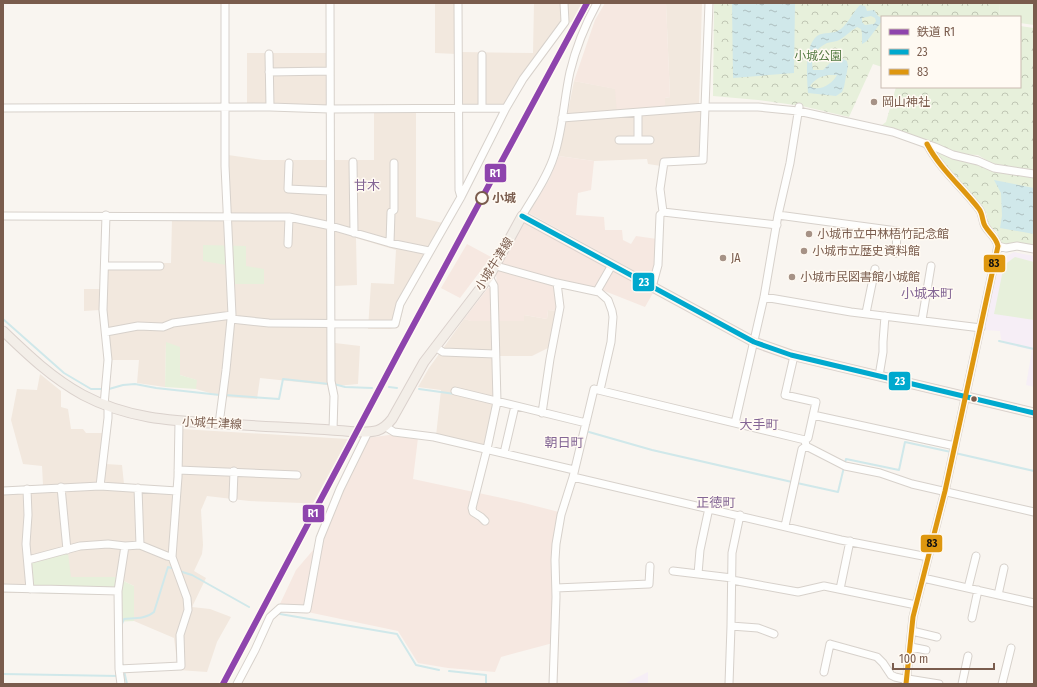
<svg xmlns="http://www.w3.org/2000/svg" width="1037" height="687" viewBox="0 0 1037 687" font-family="'Fira Sans Condensed','Noto Sans JP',sans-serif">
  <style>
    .residential { fill: #f2e8de }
    .commercial { fill: #f6e8e1 }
    .education { fill: #f6eef6 }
    .park { fill: url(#park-crowns) }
    .garden { fill: #e7f0db }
    .water { fill: url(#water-ripples); fill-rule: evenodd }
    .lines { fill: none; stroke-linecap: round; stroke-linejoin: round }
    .stream { stroke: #d0e8ea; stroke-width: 2 }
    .minor-casing { stroke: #d7d1cb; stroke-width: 9 }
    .major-casing { stroke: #dad1cc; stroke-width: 11 }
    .minor { stroke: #fefefd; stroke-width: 7 }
    .major { stroke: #f3eee8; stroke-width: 9 }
    .bus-1-casing { stroke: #fffaf3; stroke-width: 8 }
    .bus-2-casing { stroke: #fffaf3; stroke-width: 8 }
    .bus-1 { stroke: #00a9ce; stroke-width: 5 }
    .bus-2 { stroke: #de970f; stroke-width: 5 }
    .rail-1-casing { stroke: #fffaf3; stroke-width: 9 }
    .rail-1 { stroke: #8e44ad; stroke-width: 6 }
    .poi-dot { fill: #a69286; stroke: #fffaf3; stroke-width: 1.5 }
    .stop-dot { fill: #fffaf3; stroke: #7a5c4d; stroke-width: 2 }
    .bus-dot { fill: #7a5c4d; stroke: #fffaf3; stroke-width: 1.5 }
    .labels { text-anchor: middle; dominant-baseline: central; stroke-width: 3; stroke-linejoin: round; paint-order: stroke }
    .park-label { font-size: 12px; fill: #537a41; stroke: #fffaf3 }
    .poi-label { font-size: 12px; fill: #7a5c4d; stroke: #fffaf3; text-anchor: start }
    .stop-label { font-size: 12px; font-weight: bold; fill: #7a5c4d; stroke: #fffaf3; text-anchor: start }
    .street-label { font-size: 12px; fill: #7a5c4d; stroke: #fffaf3 }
    .neighbourhood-label { font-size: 13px; fill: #846695; stroke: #fffaf3 }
    .line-badge { stroke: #fffaf3; stroke-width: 1.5 }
    .badge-label { font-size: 11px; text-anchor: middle; font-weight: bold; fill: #fff }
    .pale-badge-label { font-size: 11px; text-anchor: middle; font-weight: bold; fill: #111 }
  </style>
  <defs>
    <pattern id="park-crowns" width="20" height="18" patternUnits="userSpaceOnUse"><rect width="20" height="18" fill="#e7f0db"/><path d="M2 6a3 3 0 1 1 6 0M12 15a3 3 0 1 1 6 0" fill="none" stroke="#c0c6b4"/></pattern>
    <pattern id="water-ripples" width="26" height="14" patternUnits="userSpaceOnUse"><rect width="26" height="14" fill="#d0e8ea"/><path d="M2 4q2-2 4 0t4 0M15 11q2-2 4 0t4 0" fill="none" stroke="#aebfc0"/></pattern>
  </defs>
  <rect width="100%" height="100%" fill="#f9f5f0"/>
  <path class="residential" d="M435,3H460L461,52L533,53L534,3H584L573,22L567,23L544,53L508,110H456V54L435,53Z
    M666,3H702L699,106L707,110L705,158L661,166L648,164L647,159L594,161L559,156L574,81L665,98L670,97Z
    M247,53H332V111L247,109Z
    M416,106V217L443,223L439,239L404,305L399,327L390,329H368L371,283L394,284L396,250L356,238L357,285L335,286V343L360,346L358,384L336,386L260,378L257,399L224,397L196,389V380L180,375V348L166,343L165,387L137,383L139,360H105L100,310L84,311V289H101L102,263H171L172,219H224L221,154L263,160H374V107Z
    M548,310L558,311L550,347L532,356H498L489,447L436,436L441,390L418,387L429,368L464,319L472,321H524V315L547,319Z
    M40,374L61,391V407L68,409L71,429H83L86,433H109L105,464L122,465L124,484L179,490L181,429L348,439L312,505L302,503L249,501L207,496L201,510L203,545L202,554L194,571L206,578L192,607L210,609L231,617L217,642L207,672L178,670L174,638L134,621V586L115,577H71L31,562L33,593H3V488L43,485L42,466L23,464L11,420L17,389L37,390Z"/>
  <path class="commercial" d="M605,3H666L670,97L665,98V108L617,113L615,89L574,81L595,20Z
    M559,156L594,161L591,190L578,193L576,215L604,217L605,230H622L623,240L631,244L636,236L657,239L653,281L529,213L549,180Z
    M524,223L653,293L645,307L602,290L546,277L556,285L558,311L548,310L547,319L524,315V321H471L464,319L488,288H497L496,273Z
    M467,244L491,257L460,298L441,288Z
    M389,435L418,438L413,479L520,502L559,512L553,600V643L501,657L495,672L448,668L418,663L398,631L279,606L296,570L314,549L328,508L354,452L367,438Z"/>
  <path class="education" d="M1014,252L1034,256V387L1026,385L1032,350L1006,344L1001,339L1000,331L984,330L1000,260Z
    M648,672V684H624Z"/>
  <path class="park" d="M714,3H1000L999,17H882V67L873,64L849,117L802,106L758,100L713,96Z
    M1020,26L1034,28V171L991,163L978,155L955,154L899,130L882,125L886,122L896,87H1020Z
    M940,152L954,159L975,164L990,170L1034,178V246L1005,245L1000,242L997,232L988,225L987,214L951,175L936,156Z"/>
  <path class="garden" d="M1000,3H1034V25L1020,23V17H999Z
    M203,245L246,246V266L264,269V284H234L232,266L203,261Z
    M1015,257L1034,262V320L994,314L1004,265Z
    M166,342L180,347V375L197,380L196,389L165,387Z
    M68,553L71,577H115L134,586V621L115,622L114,595L33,593L31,562Z"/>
  <path class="water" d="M732,3H795L794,73L733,78Z
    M860,5L865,6L867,11L874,10L878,16L882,18V21L867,41L862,44V33L861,29L857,27C850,31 843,39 837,41C834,42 830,42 827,43C815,49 810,58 813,70H823L832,61L841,58L847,61L848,66L844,87L842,92L836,96L808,93C807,78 804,46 817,36C824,31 833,35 841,29C849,22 853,12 860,5ZM871,16L875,18L876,21L874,24L865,25L862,22V18ZM829,75H837C833,83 819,93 810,86C815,79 821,76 829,75Z
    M994,180L1034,188V234L1000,228L1002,216L1001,193Z"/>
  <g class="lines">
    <path class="stream" d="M3,319L64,373L91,389H109L123,385L135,384L156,388L220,395
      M999,341L1034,349
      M334,384L345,387L372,388
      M389,387L397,388
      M419,389L455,394
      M225,395L279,399L283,379L329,384
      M589,432L652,450L792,482
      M955,453L1034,471
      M845,463L846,459L899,470L905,442L951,452
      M797,483L838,492L844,467
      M179,571L192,575L249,607
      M280,614L397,634L416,665L439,670
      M122,624L124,619C134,618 146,619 154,612L168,567L175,569
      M122,662L127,684
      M449,671L486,675V684
      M3,674L118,676"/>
    <defs>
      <path id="minor" d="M225,3V166L232,315
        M330,3L331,381L334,396L333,430
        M458,3L459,190L461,197
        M709,3L705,107H758L798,111L893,132L935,147L953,155L978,161L994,168L1034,174
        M269,54L270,107
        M269,72L330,71
        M3,108L270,107L329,109L506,108
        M482,108V55
        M562,118L705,107L703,160L664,162L660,189L663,212L660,215L658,265L652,287
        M619,140H650
        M638,140V113
        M353,162L354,233
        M289,163L288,189L330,191
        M663,212L777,225
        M778,215L897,231L896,253
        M3,216L289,217L331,226L390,243L429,251
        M522,216C533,197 547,178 554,156C563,129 564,99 570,72C576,47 585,25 597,3
        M390,243L391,212L394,210V163
        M288,244L289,217
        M998,246L1006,248L1017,246L1034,249
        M105,266H160
        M496,266L557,283L599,292L608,300L612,311L613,317L611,342L600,390
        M597,291L612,265
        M764,297L851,312L981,328
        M866,313L875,269
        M922,320L931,266
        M106,332L138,326L163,327L173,323L232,315L231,319L269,323L395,324L400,304L461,197L506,108L523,79L565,22L564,3
        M435,347L443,352L495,354
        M794,356L785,395L816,402L808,438L805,440
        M879,376L883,352V342L885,316
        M455,391L586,423
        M104,405L108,360L103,310L106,215
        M542,413L550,359L560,307L557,283
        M813,415L955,446
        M735,423L764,297L778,215L790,163L799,107
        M219,424L226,370L231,319
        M386,427L394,432L434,437L574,470
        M504,453L515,406
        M178,470L297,475
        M573,477L841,540L928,557
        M100,486L177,491
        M61,487L67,550
        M138,488L140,545
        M27,489L28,515L26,544L30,589
        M3,491L100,486L108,418V406
        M233,498L234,471
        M485,521L481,517L473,512L472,508L487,449L497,402L494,286L489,277
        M785,526L802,449L806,446
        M28,560L80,546L108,544L125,546L140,545L167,556L172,557
        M673,571L732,578
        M698,574L700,550L709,508
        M923,578L1034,603
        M732,580L798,592L824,586L916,605
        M3,588L118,591L119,669L121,684
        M556,588L649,584L650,566
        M968,588L976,556
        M840,589L850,541
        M118,591L125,546
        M998,595L1004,568
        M972,618L978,590
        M731,626L758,628L774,634
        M912,631L937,637
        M911,647L926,650
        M119,669L181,666L180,635L188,610L187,598L172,557L178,477L179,422
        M824,672L830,644L877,657L883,663L891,675L895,677L908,680
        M908,679L939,684
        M237,684L255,650L270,617L280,608L307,609L320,538L340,489L368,432
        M553,684L556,597L555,560L556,544L561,515L573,477L594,389L805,440L806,446L845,466L880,473L912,484L1034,512
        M729,684L731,626L732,553L740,515
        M906,684L913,617L945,491L998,246C996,237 990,234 985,226C982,221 983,214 979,209C962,187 940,169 927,144
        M962,684L968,656
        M1002,684L1011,648"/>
      <path id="major" d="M3,331C28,355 52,378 83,395C130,420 176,421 227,424C270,427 314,428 357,432C373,432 381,433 392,419L424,362L489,277L522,216L754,342L791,355L1034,413"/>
    </defs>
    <use href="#minor" class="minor-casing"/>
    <use href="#major" class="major-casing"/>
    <use href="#minor" class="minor"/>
    <use href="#major" class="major"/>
    <defs>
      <path id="bus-1" d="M522,216L754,342L791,355L1034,413"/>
      <path id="bus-2" d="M906,684L913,617L945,491L998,246C996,237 990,234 985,226C982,221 983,214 979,209C962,187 940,169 927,144"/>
    </defs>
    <use href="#bus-1" class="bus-1-casing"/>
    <use href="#bus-2" class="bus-2-casing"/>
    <use href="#bus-1" class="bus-1"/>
    <use href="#bus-2" class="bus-2"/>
    <defs>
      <path id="rail-1" d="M223,684L400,350L587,3"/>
    </defs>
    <use href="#rail-1" class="rail-1-casing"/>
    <use href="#rail-1" class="rail-1"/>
  </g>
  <g class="poi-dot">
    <circle cx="874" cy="102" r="4"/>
    <circle cx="809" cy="234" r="4"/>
    <circle cx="804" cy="251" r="4"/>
    <circle cx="723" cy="258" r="4"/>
    <circle cx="792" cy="277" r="4"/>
  </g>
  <circle class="stop-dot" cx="482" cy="198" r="6"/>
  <circle class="bus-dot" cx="974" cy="399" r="3.5"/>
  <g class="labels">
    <g class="park-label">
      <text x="818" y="56">小城公園</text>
    </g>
    <g class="poi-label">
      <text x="882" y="102">岡山神社</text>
      <text x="817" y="234">小城市立中林梧竹記念館</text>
      <text x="812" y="251">小城市立歴史資料館</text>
      <text x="731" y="258">JA</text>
      <text x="800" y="277">小城市民図書館小城館</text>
    </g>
    <g class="stop-label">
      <text x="492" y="198">小城</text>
    </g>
    <g class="street-label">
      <text transform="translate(494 264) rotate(-58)">小城牛津線</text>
      <text transform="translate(212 423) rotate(3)">小城牛津線</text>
    </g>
    <g class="neighbourhood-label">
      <text x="367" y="185">甘木</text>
      <text x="927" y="293">小城本町</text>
      <text x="759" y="424">大手町</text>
      <text x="564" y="442">朝日町</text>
      <text x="716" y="502">正徳町</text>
    </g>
  </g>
  <g class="line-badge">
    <rect x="484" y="163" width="23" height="20" rx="4" fill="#8e44ad"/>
    <rect x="983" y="254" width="23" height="19" rx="4" fill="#de970f"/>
    <rect x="632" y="272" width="23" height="20" rx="4" fill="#00a9ce"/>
    <rect x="888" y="371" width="23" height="20" rx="4" fill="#00a9ce"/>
    <rect x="302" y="504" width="23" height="19" rx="4" fill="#8e44ad"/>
    <rect x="920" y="534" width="23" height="19" rx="4" fill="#de970f"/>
  </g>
  <g class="badge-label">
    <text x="495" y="177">R1</text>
    <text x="644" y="286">23</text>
    <text x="900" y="385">23</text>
    <text x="313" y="517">R1</text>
  </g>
  <g class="pale-badge-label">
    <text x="994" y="267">83</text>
    <text x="932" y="547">83</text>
  </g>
  <rect width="1037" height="687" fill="none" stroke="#7a5c4d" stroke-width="8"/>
  <rect x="881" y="16" width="140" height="72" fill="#fffaf3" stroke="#cabbb1"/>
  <rect x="889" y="29" width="20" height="6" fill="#8e44ad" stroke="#cabbb1"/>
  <text x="917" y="36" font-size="12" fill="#7a5c4d">鉄道 R1</text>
  <rect x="889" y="49" width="20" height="6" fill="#00a9ce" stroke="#cabbb1"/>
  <text x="917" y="56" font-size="12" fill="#7a5c4d">23</text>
  <rect x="889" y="69" width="20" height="6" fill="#de970f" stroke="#cabbb1"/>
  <text x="917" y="76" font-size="12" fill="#7a5c4d">83</text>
  <path d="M893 663v6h101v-6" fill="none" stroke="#7a5c4d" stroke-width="2"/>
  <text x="899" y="663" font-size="12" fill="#7a5c4d" stroke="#fffaf3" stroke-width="3" paint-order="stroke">100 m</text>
</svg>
